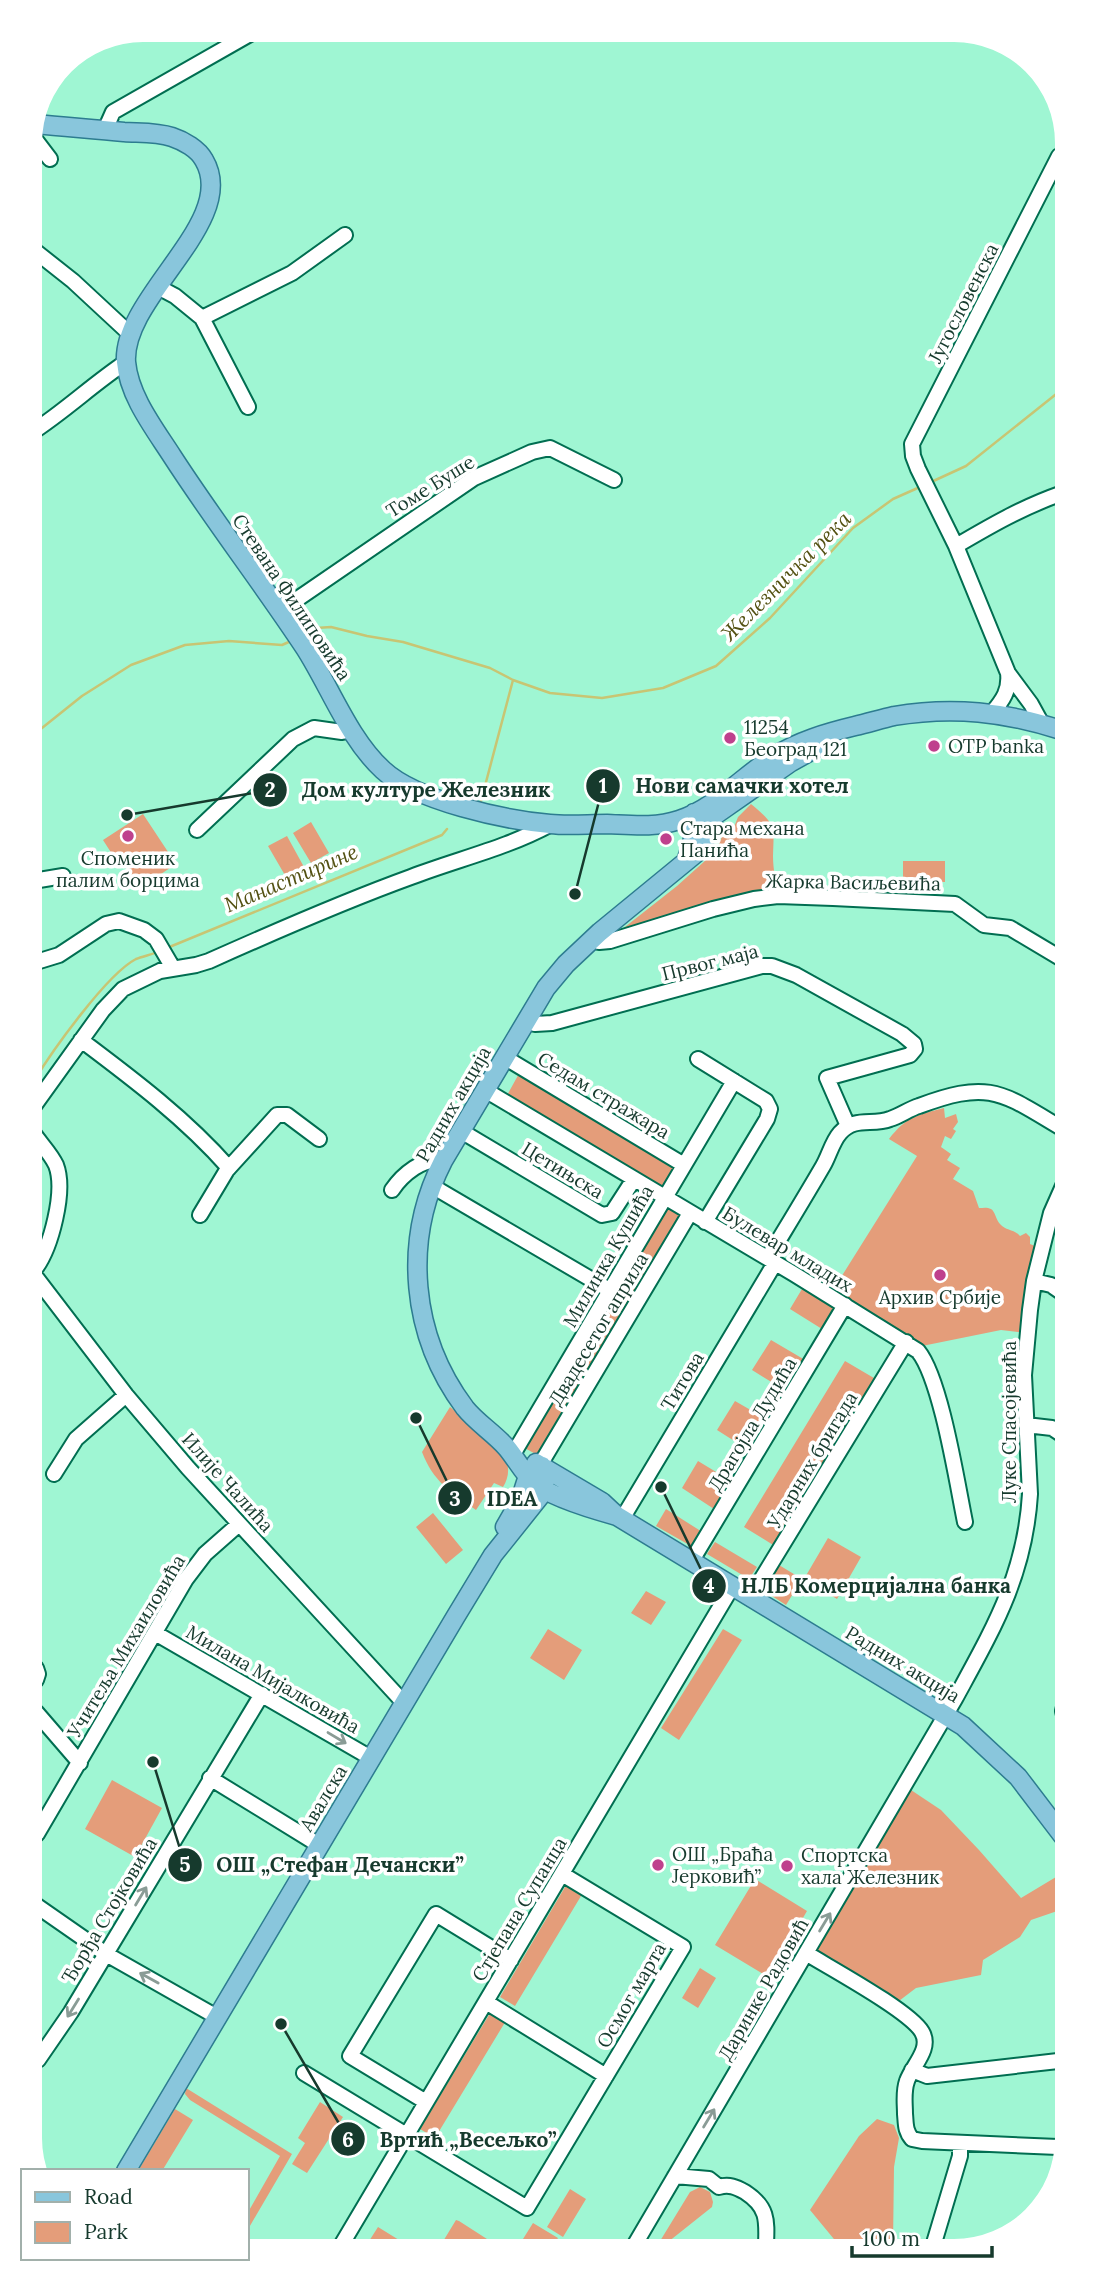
<svg xmlns="http://www.w3.org/2000/svg" width="1097" height="2281" viewBox="0 0 1097 2281" font-family="Lora,serif">
  <style>
    .green { fill: #e49d7a }
    .lines { fill: none; stroke-linecap: round; stroke-linejoin: round }
    .stream { stroke: #c8c573; stroke-width: 2.5 }
    .minor-casing { stroke: #016e51; stroke-width: 18 }
    .major-casing { stroke: #2d7c90; stroke-width: 21 }
    .minor { stroke: #fff; stroke-width: 14 }
    .major { stroke: #89c6dc; stroke-width: 18 }
    .rail { stroke: #3f725f; stroke-width: 2.5; stroke-dasharray: 9 9; stroke-linecap: butt }
    .oneway { stroke: #8a9c96 }
    .poi-dot { fill: #bf408d; stroke: #fff; stroke-width: 2.5 }
    .labels { text-anchor: middle; dominant-baseline: central; stroke-width: 7; stroke-linejoin: round; paint-order: stroke }
    .street-label { font-size: 19px; fill: #163a2d; stroke: #fff }
    .poi-label { font-size: 19px; fill: #163a2d; stroke: #fff; text-anchor: start }
    .water-label { font-size: 21px; font-style: italic; fill: #535112; stroke: #fff }
    .leader { fill: none; stroke: #163a2d; stroke-width: 2.5 }
    .callout-dot { fill: #163a2d; stroke: #fff; stroke-width: 2.5 }
    .mark-label { font-size: 21px; text-anchor: middle; font-weight: bold; fill: #fff }
    .callout-label { font-size: 21px; text-anchor: middle; font-weight: bold; fill: #163a2d; stroke: #fff; stroke-width: 7; stroke-linejoin: round; paint-order: stroke }
  </style>
  <rect width="100%" height="100%" fill="#9ff6d3"/>
  <path class="green" d="M751,804C776,825 774,825 773,856C773,869 776,883 778,896L616,934L677,886L716,851L723,834L732,832L738,817Z
    M143,814L176,864L140,888L125,865L121,868L103,840Z
    M311,822L329,853L311,863L293,833Z
    M287,836L304,867L286,877L268,846Z
    M903,861H945V882H903Z
    M521,1070L681,1165L666,1192L505,1099Z
    M944,1108L945,1118L956,1114L958,1122L953,1129L956,1131L951,1139L945,1136L941,1147L951,1154L947,1160L960,1168L953,1179L973,1191L979,1208C983,1208 987,1207 991,1209C995,1211 996,1220 1000,1224C1006,1231 1014,1229 1020,1236L1026,1233L1030,1237V1244L1042,1249L1027,1333L1001,1330L922,1346L833,1290L917,1156L889,1139C906,1117 917,1115 944,1108Z
    M665,1204L684,1216L541,1457L521,1446Z
    M805,1284L837,1304L822,1329L790,1309Z
    M771,1340L805,1360L786,1391L752,1370Z
    M845,1361L879,1381L778,1548L744,1527Z
    M735,1401L768,1420L750,1451L717,1430Z
    M450,1407C460,1415 502,1452 506,1461C510,1469 508,1479 503,1487L494,1483L476,1510C451,1493 433,1481 422,1452Z
    M698,1461L731,1481L714,1509L682,1488Z
    M666,1509L707,1535L698,1550L656,1526Z
    M433,1513L463,1550L446,1564L416,1527Z
    M828,1538L861,1557L837,1599L804,1579Z
    M715,1542L757,1567L749,1579L707,1554Z
    M779,1565L802,1579L786,1605L764,1591Z
    M646,1591L666,1602L651,1625L631,1613Z
    M548,1629L582,1650L564,1680L530,1658Z
    M723,1629L742,1640L679,1740L661,1728Z
    M112,1780L162,1808L135,1857L85,1829Z
    M911,1790L941,1810L979,1850L1021,1898L1066,1871V1908L1031,1920L1020,1937L983,1960L981,1975L916,1988L895,2004L815,1953Z
    M755,1879L807,1911L768,1977L715,1945Z
    M568,1882L584,1891L515,2006L500,1997Z
    M700,1968L716,1978L698,2008L682,1998Z
    M492,2010L507,2019L435,2138L420,2129Z
    M186,2088L292,2154L247,2231V2214L280,2156L190,2100L185,2094Z
    M320,2102L343,2117L307,2173L292,2164L305,2143L298,2138Z
    M175,2109L193,2120L162,2171H138Z
    M877,2119L894,2125L899,2138L894,2167L893,2244H838L810,2210L859,2136Z
    M700,2187L710,2192L713,2202L712,2207L663,2246H657L690,2192Z
    M570,2189L586,2199L563,2237L547,2227Z
    M456,2220L459,2221L501,2248H439Z
    M533,2223L558,2238L552,2247H518Z
    M378,2227L412,2248L364,2249Z"/>
  <g class="lines">
    <path class="stream" d="M929,483L966,466L1060,391
      M303,634L316,628L331,627L367,636L403,642L490,668L513,680L550,693L602,698L663,688L716,666L770,618L853,528L893,499L920,487
      M32,736L82,696L131,665L185,645L229,641L282,645L291,641
      M481,801L513,680
      M167,948L442,835L447,829
      M34,1081C52,1051 107,974 136,959C143,956 151,955 157,952"/>
    <defs>
      <path id="minor" d="M105,130L113,112L257,30
        M31,134L50,159
        M30,247L73,281L129,333
        M158,287L175,296L202,318L248,407
        M202,318L292,273L345,235
        M31,433C65,411 93,384 126,362
        M956,546C990,526 1023,507 1060,494
        M280,611L474,478L532,452L550,448L614,480
        M992,713C1003,700 1010,690 1008,673
        M1042,724L1031,704L1008,673L956,546L918,469L913,456L912,444L1059,156
        M197,830L293,739L314,728L342,732L352,730
        M33,881L63,876
        M593,937L599,942L610,941L713,909L754,899L778,896L833,898L955,904L984,925L1010,928L1062,959
        M33,963L59,955L106,924L119,921L144,930L156,939L173,968
        M526,1021L535,1024L552,1023L762,966H772L796,975L902,1034L914,1044L915,1049L910,1055L827,1078L848,1126
        M81,1040C133,1079 186,1119 229,1168
        M504,1057L684,1165
        M698,1059L766,1101L770,1109L767,1119L705,1222
        M485,1090L794,1274L918,1351C941,1379 957,1483 965,1522
        M34,1106L103,1010L123,989L160,971L196,965L209,961C276,931 342,902 411,877C458,859 507,848 551,824
        M461,1131L602,1215L612,1213L634,1179
        M34,1134C41,1144 51,1154 56,1165C66,1191 51,1248 35,1269
        M432,1186L611,1291
        M392,1190C402,1175 424,1156 443,1161
        M200,1215L227,1170L277,1115H287L319,1139
        M768,1258C786,1228 805,1197 823,1166C829,1156 832,1142 840,1133C855,1116 872,1126 890,1119C900,1116 909,1109 919,1106C991,1079 1002,1093 1063,1129
        M35,1276L126,1395L188,1468L404,1703
        M1034,1281L1051,1285L1064,1294
        M1026,1425L1052,1428L1064,1436
        M515,1451L734,1081
        M540,1465L690,1213
        M54,1474L76,1439L126,1395
        M622,1519L775,1263
        M691,1562L845,1305
        M750,1598L906,1342
        M155,1633L371,1758
        M36,1668L38,1674L36,1680
        M1065,1703L1063,1711L1065,1719
        M36,1712L80,1763
        M210,1778L319,1845
        M37,1834L186,1579L205,1554L239,1524
        M37,1906L106,1954L217,2017
        M806,1953C830,1968 910,2011 922,2032C932,2049 912,2066 907,2081C903,2092 905,2103 905,2114C906,2124 905,2131 912,2139L922,2141L1058,2147
        M486,2002L606,2076
        M38,2060L71,2012L262,1694
        M912,2070L927,2076L1058,2061
        M304,2073L527,2208L683,1947L562,1874
        M426,2102L350,2056L436,1914L511,1960
        M675,2176L709,2179L719,2187C729,2184 736,2187 745,2192C768,2207 767,2220 766,2245
        M934,2243L960,2156V2143
        M634,2246L955,1699C993,1629 1025,1576 1030,1494L1024,1375L1030,1310L1034,1281L1051,1213L1063,1186
        M339,2249L732,1587"/>
      <path id="major" d="M35,124C65,127 94,129 124,132C140,133 157,132 172,137C184,141 198,149 204,160C240,221 122,296 126,362C129,396 154,428 172,456C214,521 262,583 305,648C330,687 349,739 383,770C416,801 505,820 550,824C569,826 588,824 607,824C631,825 655,828 679,820C715,808 742,777 773,757C799,741 826,733 855,726C868,723 881,719 894,716C953,706 1005,712 1061,730
        M705,819L718,813L791,762L820,746
        M687,859L693,839L692,821L694,813
        M536,1463L602,1502L617,1516L963,1726L1018,1777L1066,1840
        M617,1516C595,1510 550,1497 533,1482C523,1472 516,1459 507,1448C494,1433 477,1423 465,1408C411,1336 402,1241 443,1161L546,988L566,964L600,932L700,850L715,815
        M505,1527L520,1501L527,1479L535,1469
        M126,2171L456,1616L493,1555L541,1495C545,1485 547,1475 542,1466"/>
    </defs>
    <use href="#minor" class="minor-casing"/>
    <use href="#major" class="major-casing"/>
    <use href="#minor" class="minor"/>
    <use href="#major" class="major"/>
    <path class="rail" d="M62,66L70,60"/>
  </g>
  <defs><path id="oneway-shaft" d="M-6 0H5M1.5-3L5.5 0L1.5 3" fill="none" stroke-width="1.6" stroke-linecap="round" stroke-linejoin="round" transform="scale(1.75)"/></defs>
  <g class="oneway">
    <use href="#oneway-shaft" transform="translate(337 1738) rotate(31)"/>
    <use href="#oneway-shaft" transform="translate(141 1896) rotate(-59)"/>
    <use href="#oneway-shaft" transform="translate(825 1922) rotate(-59)"/>
    <use href="#oneway-shaft" transform="translate(149 1978) rotate(-151)"/>
    <use href="#oneway-shaft" transform="translate(73 2008) rotate(122)"/>
    <use href="#oneway-shaft" transform="translate(709 2118) rotate(-59)"/>
  </g>
  <g class="poi-dot">
    <circle cx="730" cy="738" r="7"/>
    <circle cx="934" cy="746" r="7"/>
    <circle cx="128" cy="836" r="7"/>
    <circle cx="666" cy="839" r="7"/>
    <circle cx="940" cy="1275" r="7"/>
    <circle cx="658" cy="1865" r="7"/>
    <circle cx="787" cy="1866" r="7"/>
  </g>
  <g class="labels">
    <g class="street-label">
      <text transform="translate(963 303) rotate(-63)">Југословенска</text>
      <text transform="translate(430 486) rotate(-32)">Томе Буше</text>
      <text transform="translate(292 597) rotate(56)">Стевана Филиповића</text>
      <text transform="translate(853 882) rotate(1)">Жарка Васиљевића</text>
      <text transform="translate(710 962) rotate(-14)">Првог маја</text>
      <text transform="translate(604 1095) rotate(31)">Седам стражара</text>
      <text transform="translate(453 1104) rotate(-60)">Радних акција</text>
      <text transform="translate(563 1170) rotate(31)">Цетињска</text>
      <text transform="translate(788 1249) rotate(31)">Булевар младих</text>
      <text transform="translate(608 1256) rotate(-60)">Милинка Кушића</text>
      <text transform="translate(598 1329) rotate(-59)">Двадесетог априла</text>
      <text transform="translate(682 1381) rotate(-59)">Титова</text>
      <text transform="translate(1009 1422) rotate(-90)">Луке Спасојевића</text>
      <text transform="translate(752 1424) rotate(-59)">Драгојла Дудића</text>
      <text transform="translate(812 1460) rotate(-59)">Ударних бригада</text>
      <text transform="translate(228 1482) rotate(48)">Илије Чалића</text>
      <text transform="translate(126 1646) rotate(-59)">Учитеља Михаиловића</text>
      <text transform="translate(903 1664) rotate(31)">Радних акција</text>
      <text transform="translate(273 1679) rotate(30)">Милана Мијалковића</text>
      <text transform="translate(323 1798) rotate(-59)">Авалска</text>
      <text transform="translate(519 1909) rotate(-59)">Стјепана Супанца</text>
      <text transform="translate(109 1910) rotate(-59)">Ђорђа Стојковића</text>
      <text transform="translate(763 1989) rotate(-60)">Даринке Радовић</text>
      <text transform="translate(631 1995) rotate(-60)">Осмог марта</text>
    </g>
    <g class="poi-label">
      <text x="744" y="727">11254<tspan x="744" dy="22">Београд 121</tspan></text>
      <text x="948" y="746">OTP banka</text>
      <text x="680" y="828">Стара механа<tspan x="680" dy="22">Панића</tspan></text>
      <text x="128" y="858" text-anchor="middle">Споменик<tspan x="128" dy="22">палим борцима</tspan></text>
      <text x="940" y="1297" text-anchor="middle">Архив Србије</text>
      <text x="672" y="1854">ОШ „Браћа<tspan x="672" dy="22">Јерковић”</tspan></text>
      <text x="801" y="1855">Спортска<tspan x="801" dy="22">хала Железник</tspan></text>
    </g>
    <g class="water-label">
      <text transform="translate(786 576) rotate(-45)">Железничка река</text>
      <text transform="translate(291 878) rotate(-23)">Манастирине</text>
    </g>
  </g>
  <path d="M0 0H1097V2281H0ZM143 42H954A101 101 0 0 1 1055 143V2138A101 101 0 0 1 954 2239H143A101 101 0 0 1 42 2138V143A101 101 0 0 1 143 42Z" fill="#fff" fill-rule="evenodd"/>
  <path class="leader" d="M575 894L603 786M127 815L270 790M416 1418L455 1498M661 1487L709 1586M153 1762L185 1865M281 2024L348 2139"/>
  <g class="callout-dot">
    <circle cx="575" cy="894" r="7"/>
    <circle cx="127" cy="815" r="7"/>
    <circle cx="416" cy="1418" r="7"/>
    <circle cx="661" cy="1487" r="7"/>
    <circle cx="153" cy="1762" r="7"/>
    <circle cx="281" cy="2024" r="7"/>
    <circle cx="603" cy="786" r="18"/>
    <circle cx="270" cy="790" r="18"/>
    <circle cx="455" cy="1498" r="18"/>
    <circle cx="709" cy="1586" r="18"/>
    <circle cx="185" cy="1865" r="18"/>
    <circle cx="348" cy="2139" r="18"/>
  </g>
  <g class="mark-label">
    <text x="603" y="793">1</text>
    <text x="270" y="797">2</text>
    <text x="455" y="1506">3</text>
    <text x="709" y="1593">4</text>
    <text x="185" y="1872">5</text>
    <text x="348" y="2147">6</text>
  </g>
  <g class="callout-label">
    <text x="742" y="793">Нови самачки хотел</text>
    <text x="426" y="797">Дом културе Железник</text>
    <text x="512" y="1506">IDEA</text>
    <text x="876" y="1593">НЛБ Комерцијална банка</text>
    <text x="340" y="1872">ОШ „Стефан Дечански”</text>
    <text x="468" y="2147">Вртић „Весељко”</text>
  </g>
  <rect x="21" y="2169" width="228" height="91" fill="#ffffff" stroke="#a2b0ab" stroke-width="2"/>
  <rect x="35" y="2192" width="35" height="10" fill="#89c6dc" stroke="#a2b0ab" stroke-width="2"/>
  <text x="84" y="2204" font-size="21" fill="#163a2d">Road</text>
  <rect x="35" y="2222" width="35" height="21" fill="#e49d7a" stroke="#a2b0ab" stroke-width="2"/>
  <text x="84" y="2239" font-size="21" fill="#163a2d">Park</text>
  <path d="M852 2246v10h140v-10" fill="none" stroke="#163a2d" stroke-width="3.5"/>
  <text x="862" y="2246" font-size="21" fill="#163a2d" stroke="#ffffff" stroke-width="5" paint-order="stroke">100 m</text>
</svg>
